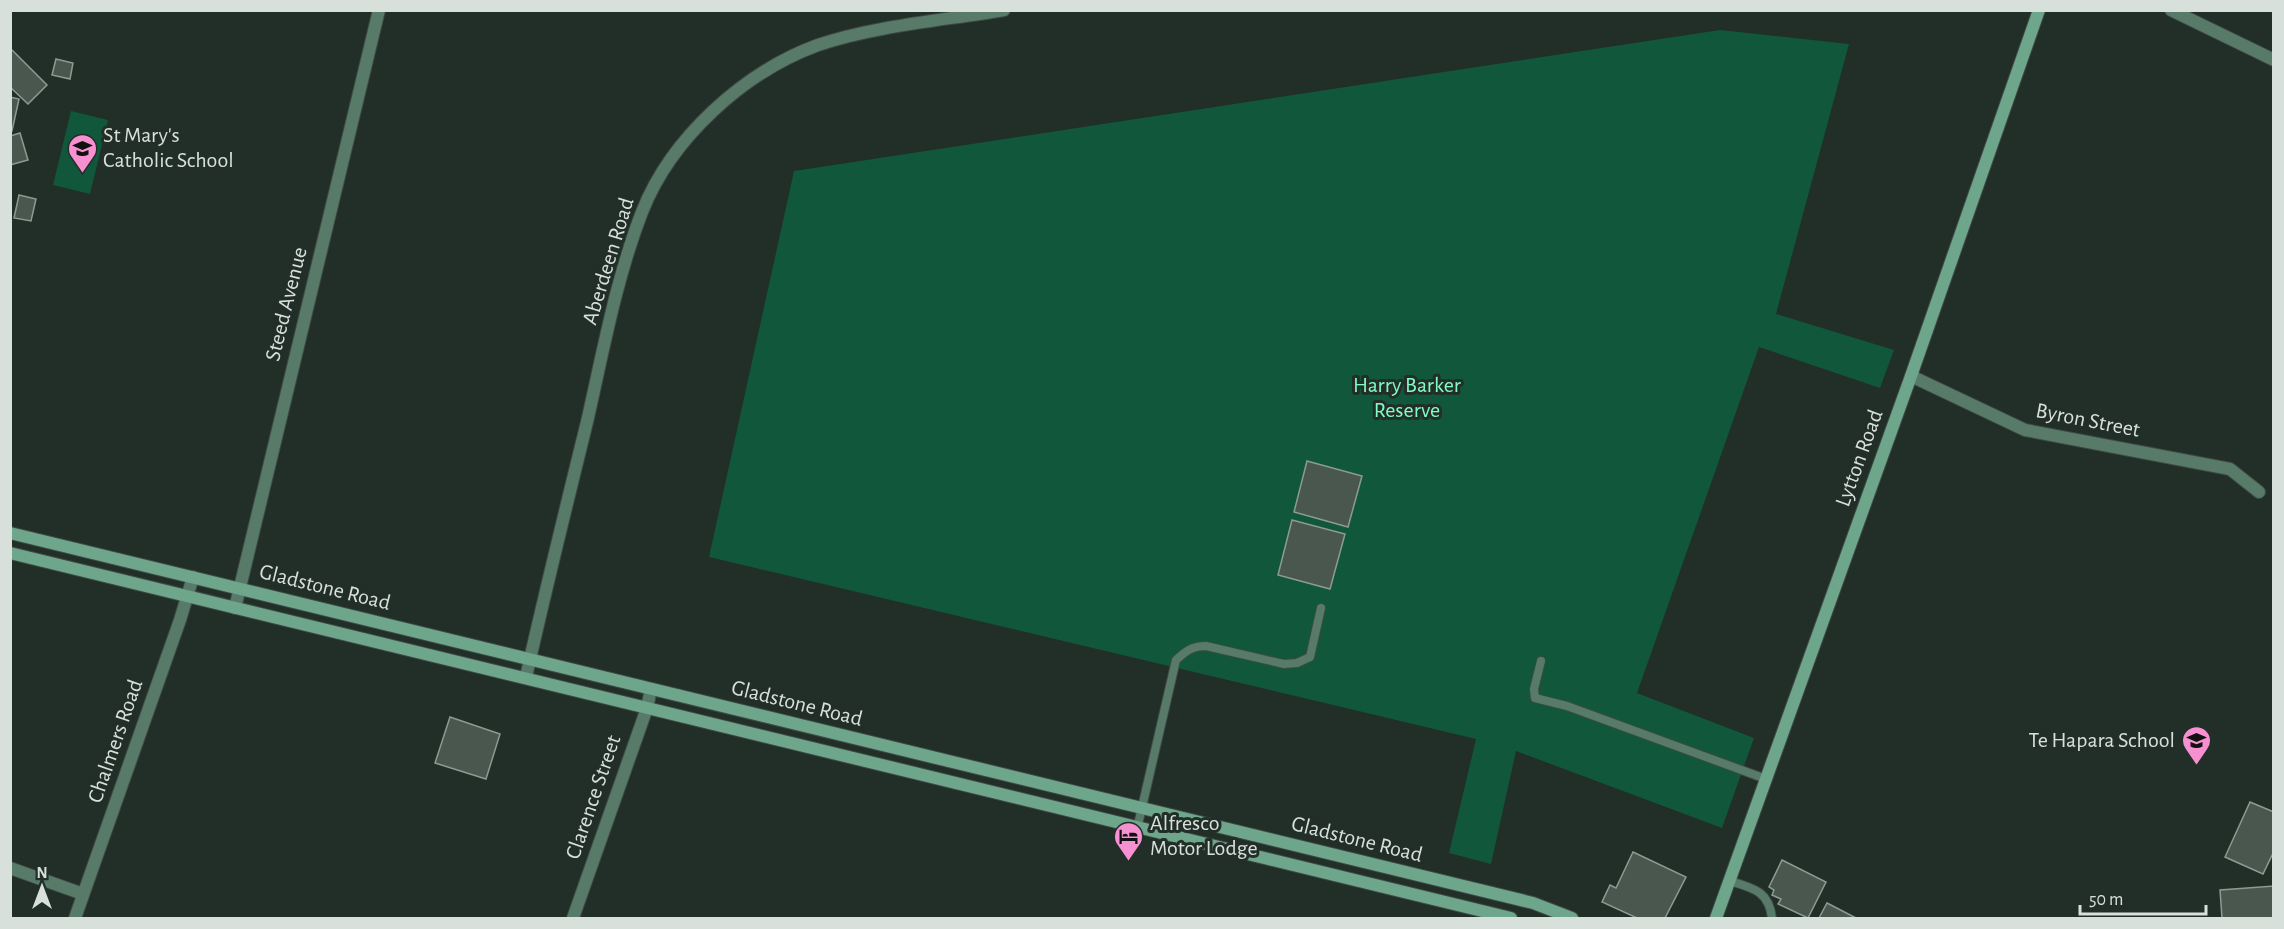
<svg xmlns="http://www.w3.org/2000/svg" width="2284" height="929" viewBox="0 0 2284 929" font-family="'Alegreya Sans',sans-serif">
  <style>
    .green { fill: #10573c }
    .building { fill: #49574f; stroke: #8c9b93; stroke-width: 1.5 }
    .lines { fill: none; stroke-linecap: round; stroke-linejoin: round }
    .service-casing { stroke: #3f4a45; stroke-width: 10 }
    .minor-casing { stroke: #3f4a45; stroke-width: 14 }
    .tertiary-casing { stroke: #3f4a45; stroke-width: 14 }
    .secondary-casing { stroke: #3f4a45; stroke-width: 14 }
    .service { stroke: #577a69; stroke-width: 8 }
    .minor { stroke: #577a69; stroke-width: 12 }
    .tertiary { stroke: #577a69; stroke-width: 12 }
    .secondary { stroke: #6ea68b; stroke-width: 12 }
    .labels { text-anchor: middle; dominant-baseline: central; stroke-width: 6; stroke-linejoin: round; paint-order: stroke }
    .poi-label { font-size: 22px; fill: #d8e0dc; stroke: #222e28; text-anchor: start }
    .street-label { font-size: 22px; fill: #d8e0dc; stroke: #222e28 }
    .park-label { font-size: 22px; fill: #81fbc4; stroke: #222e28 }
  </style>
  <rect width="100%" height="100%" fill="#222e28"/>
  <path class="green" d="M1720,30L1849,44L1776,314L1894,350L1880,388L1759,347L1637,693L1754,738L1722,828L1516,751L1491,864L1449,853L1476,739L709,557L794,171Z
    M71,111L108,120L90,194L53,185Z"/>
  <path class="building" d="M10,48L47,85L28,104L10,87Z
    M56,59L73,63L70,79L52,75Z
    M10,97L19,99L12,131H10Z
    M20,133L28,160L10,165V136Z
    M19,195L36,199L31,221L14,218Z
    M1307,461L1362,476L1348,527L1294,512Z
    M1292,520L1345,534L1330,589L1278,575Z
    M450,717L500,734L486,779L435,763Z
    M2250,802L2274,812V851L2263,874L2225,857Z
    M1633,852L1686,877L1665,918H1637L1602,902L1610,885L1616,888Z
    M1782,860L1826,882L1808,918L1778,904L1781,899L1772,895L1774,890L1769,887Z
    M2274,886V918H2222L2220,890Z
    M1827,903L1856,918H1819Z"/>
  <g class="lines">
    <defs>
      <path id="service" d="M1541,661L1534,689L1535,698L1567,706L1766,779
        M1137,829L1176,660C1186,651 1192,646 1206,646L1284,664L1297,663L1310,657L1321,608
        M1730,881C1753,888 1769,891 1772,918"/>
      <path id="minor" d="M1911,376L2025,430L2230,469L2259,492
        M235,608L379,10
        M526,677C545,592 566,507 587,422C603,352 616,279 642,212C671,138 744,72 818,45C873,26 946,20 1004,10
        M10,868L83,894
        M573,918L647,708L651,689"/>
      <path id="tertiary" d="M2171,10L2274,60
        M75,918L180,620L193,577"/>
      <path id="secondary" d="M10,533L1533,903L1572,918
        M10,553L1511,918
        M1716,918L1911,376L2039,10"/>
    </defs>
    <use href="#service" class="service-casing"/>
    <use href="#minor" class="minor-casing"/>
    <use href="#tertiary" class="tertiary-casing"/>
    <use href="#secondary" class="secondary-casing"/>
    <use href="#service" class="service"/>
    <use href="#minor" class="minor"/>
    <use href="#tertiary" class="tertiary"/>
    <use href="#secondary" class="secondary"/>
  </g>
  <defs>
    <symbol id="school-pin" viewBox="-11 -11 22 30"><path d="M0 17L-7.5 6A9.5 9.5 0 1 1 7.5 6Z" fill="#f690d0" stroke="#222e28"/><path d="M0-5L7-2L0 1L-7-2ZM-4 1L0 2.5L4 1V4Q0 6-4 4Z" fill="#111"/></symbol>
    <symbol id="hotel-pin" viewBox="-11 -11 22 30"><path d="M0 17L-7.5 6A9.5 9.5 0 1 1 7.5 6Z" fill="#f690d0" stroke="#222e28"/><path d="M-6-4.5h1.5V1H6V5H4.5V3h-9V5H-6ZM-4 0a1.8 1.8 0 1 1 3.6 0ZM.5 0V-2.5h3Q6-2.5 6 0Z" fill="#111"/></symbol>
  </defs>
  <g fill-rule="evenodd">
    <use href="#school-pin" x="66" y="132" width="33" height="45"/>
    <use href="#school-pin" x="2180" y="724" width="33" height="45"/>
    <use href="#hotel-pin" x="1112" y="820" width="33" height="45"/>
  </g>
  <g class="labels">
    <g class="poi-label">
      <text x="103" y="135">St Mary's<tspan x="103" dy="25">Catholic School</tspan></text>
      <text x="2175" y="740" text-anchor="end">Te Hapara School</text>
      <text x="1150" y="823">Alfresco<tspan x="1150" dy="25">Motor Lodge</tspan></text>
    </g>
    <g class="street-label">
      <text transform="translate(608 261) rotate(-73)">Aberdeen Road</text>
      <text transform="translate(286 304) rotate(-76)">Steed Avenue</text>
      <text transform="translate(2088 420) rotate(11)">Byron Street</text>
      <text transform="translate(1859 458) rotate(-70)">Lytton Road</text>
      <text transform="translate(325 587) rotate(14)">Gladstone Road</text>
      <text transform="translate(797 703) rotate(14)">Gladstone Road</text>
      <text transform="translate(115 741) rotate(-71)">Chalmers Road</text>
      <text transform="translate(593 797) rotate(-71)">Clarence Street</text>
      <text transform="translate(1357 839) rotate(14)">Gladstone Road</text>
    </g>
    <g class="park-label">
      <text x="1407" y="385">Harry Barker<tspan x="1407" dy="25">Reserve</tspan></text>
    </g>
  </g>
  <rect width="2284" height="929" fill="none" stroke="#d8e0dc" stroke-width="24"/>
  <g transform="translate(42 887)" stroke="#222e28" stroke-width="4.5" paint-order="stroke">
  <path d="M0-4.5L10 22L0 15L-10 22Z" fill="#d8e0dc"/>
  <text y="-9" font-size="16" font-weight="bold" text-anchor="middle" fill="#d8e0dc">N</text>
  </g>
  <path d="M2080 905v9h126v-9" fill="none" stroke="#d8e0dc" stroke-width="3"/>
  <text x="2089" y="905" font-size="18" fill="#d8e0dc" stroke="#222e28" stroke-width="4.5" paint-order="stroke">50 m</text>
</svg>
